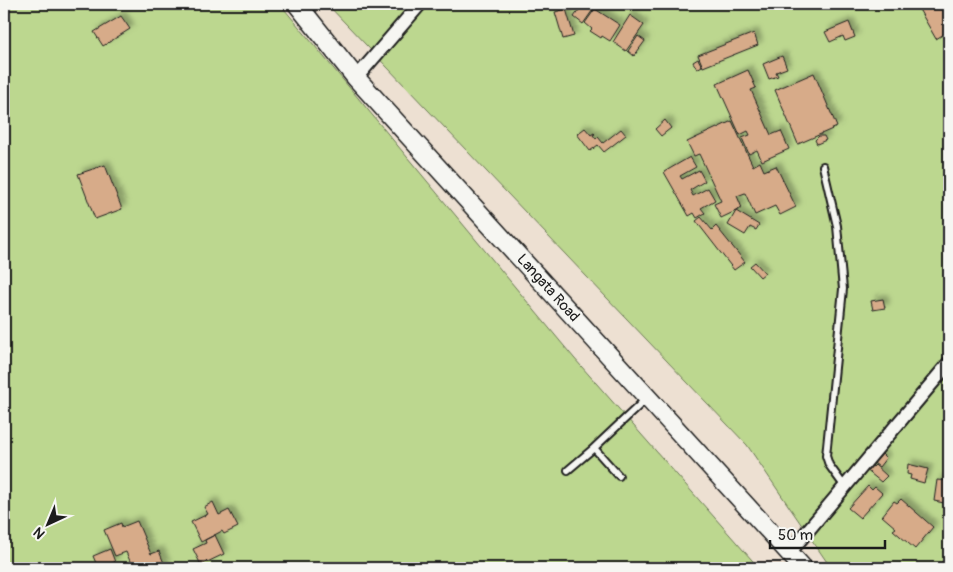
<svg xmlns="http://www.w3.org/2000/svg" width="953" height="572" viewBox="0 0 953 572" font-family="Pangolin,sans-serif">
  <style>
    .green { fill: #bcd78f; stroke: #6c7a56 }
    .building { fill: #d7ab89; stroke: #1c1c1c; filter: url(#shadow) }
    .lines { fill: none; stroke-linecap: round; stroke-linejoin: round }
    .service-casing { stroke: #1c1c1c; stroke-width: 10 }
    .minor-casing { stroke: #1c1c1c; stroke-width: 16 }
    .secondary-casing { stroke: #1c1c1c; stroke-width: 21 }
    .service { stroke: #f6f6f2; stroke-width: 6 }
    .minor { stroke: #f6f6f2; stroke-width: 12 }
    .secondary { stroke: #f6f6f2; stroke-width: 18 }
    .labels { text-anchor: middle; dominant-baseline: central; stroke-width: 4.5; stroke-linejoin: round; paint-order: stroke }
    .street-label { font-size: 15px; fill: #1c1c1c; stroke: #f6f6f2 }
  </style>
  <defs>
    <filter id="shadow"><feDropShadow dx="4.5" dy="-4.5" stdDeviation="2.5" flood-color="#0004"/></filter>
  </defs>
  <rect width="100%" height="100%" fill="#ede0d2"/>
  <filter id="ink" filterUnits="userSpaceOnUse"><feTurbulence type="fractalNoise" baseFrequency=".02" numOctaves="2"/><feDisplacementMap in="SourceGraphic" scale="10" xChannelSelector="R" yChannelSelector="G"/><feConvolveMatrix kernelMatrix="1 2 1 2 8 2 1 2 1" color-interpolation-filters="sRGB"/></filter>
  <g filter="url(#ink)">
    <path class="green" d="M4,4H280L574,358L759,568H4Z
      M327,4H949V568H831L747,445Z"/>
    <path class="building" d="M583,4H597L583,24L574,17Z
      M916,4H949V31L936,39Z
      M566,9L574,36L563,39L555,12Z
      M595,9L620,25L610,41L602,36L601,38L590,31L592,29L585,23Z
      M630,15L644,25L626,51L613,42Z
      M121,16L130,29L103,46L94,32Z
      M849,22L855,37L845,41L843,36L830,42L825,32Z
      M754,33L758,45L703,67L698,55Z
      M638,36L645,41L634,56L628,51Z
      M782,56L787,68L776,72L778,76L769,79L763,64Z
      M698,59L702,66L697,69L693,62Z
      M748,70L756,88L751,90L771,135L781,131L789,149L762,161L757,150L749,154L742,138L750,135L748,131L740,135L717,84Z
      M814,73L837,127L798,144L775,90Z
      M665,120L671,128L661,136L655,129Z
      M732,121L753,166L760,162L764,171L776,166L796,207L780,215L775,206L755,215L745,193L737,196L742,208L721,218L714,204L721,201L699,154L694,156L687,142Z
      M585,128L591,135L594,133L595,134L593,135L596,139L598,137L603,143L621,129L626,135L604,152L598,145L590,151L577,134Z
      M819,136H824L826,140L817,144L815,140Z
      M690,157L696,167L680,176L682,179L699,170L705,181L690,190L693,196L708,188L715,200L701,208L705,213L697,218L694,213L689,216L664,172Z
      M105,165L122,209L95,219L78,174Z
      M736,211L759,225L756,230L750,227L745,235L728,225Z
      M701,217L712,230L716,226L745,262L734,270L696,221Z
      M755,262L765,273L760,277L750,266Z
      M883,299L885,308L873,310L871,301Z
      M882,454L886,458L879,467L874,463Z
      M869,464L873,467L875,465L887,476L881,482L865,469Z
      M908,464L928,469L924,483L910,479L911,475L907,474Z
      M937,480L948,481L944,503L934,501Z
      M868,486L872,490L875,487L882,493L860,518L848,508Z
      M901,499L933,527L915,549L893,530L896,528L882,516L894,501L897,503Z
      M213,502L219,515L229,510L238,527L224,534L222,531L201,542L191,522L208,514L204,507Z
      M137,521L151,554L159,551L166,568H133L126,552L115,556L104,530L121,523L122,527Z
      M215,535L224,554L201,565L193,549L206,543L205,540Z
      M110,549L115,562L98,568L93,556Z"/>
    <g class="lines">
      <defs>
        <path id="service" d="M823,166L837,226L843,289L826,456L829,465L845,487
          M594,448L646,399
          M568,470L594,448L619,476
          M944,568L949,560"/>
        <path id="minor" d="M356,78L420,4
          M789,553L949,363"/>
        <path id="secondary" d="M297,4L356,78L803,568"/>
      </defs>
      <use href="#service" class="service-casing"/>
      <use href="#minor" class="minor-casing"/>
      <use href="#secondary" class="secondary-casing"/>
      <use href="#service" class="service"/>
      <use href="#minor" class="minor"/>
      <use href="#secondary" class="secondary"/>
    </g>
  </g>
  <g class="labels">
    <g class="street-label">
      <text transform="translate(548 288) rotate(48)">Langata Road</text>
    </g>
  </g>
  <rect width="953" height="572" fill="none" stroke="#f6f6f2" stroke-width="20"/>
  <rect x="10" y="10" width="933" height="552" fill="none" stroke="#1c1c1c" stroke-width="2" filter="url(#ink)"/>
  <g transform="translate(48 524) rotate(224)" stroke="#f6f6f2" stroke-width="4" paint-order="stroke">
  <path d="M0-4L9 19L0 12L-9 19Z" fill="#1c1c1c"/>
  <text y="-8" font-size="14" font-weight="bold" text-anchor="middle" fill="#1c1c1c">N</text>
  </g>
  <path d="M770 540v8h115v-8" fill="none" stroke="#1c1c1c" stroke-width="2.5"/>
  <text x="778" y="540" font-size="15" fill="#1c1c1c" stroke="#f6f6f2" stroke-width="4" paint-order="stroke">50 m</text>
</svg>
